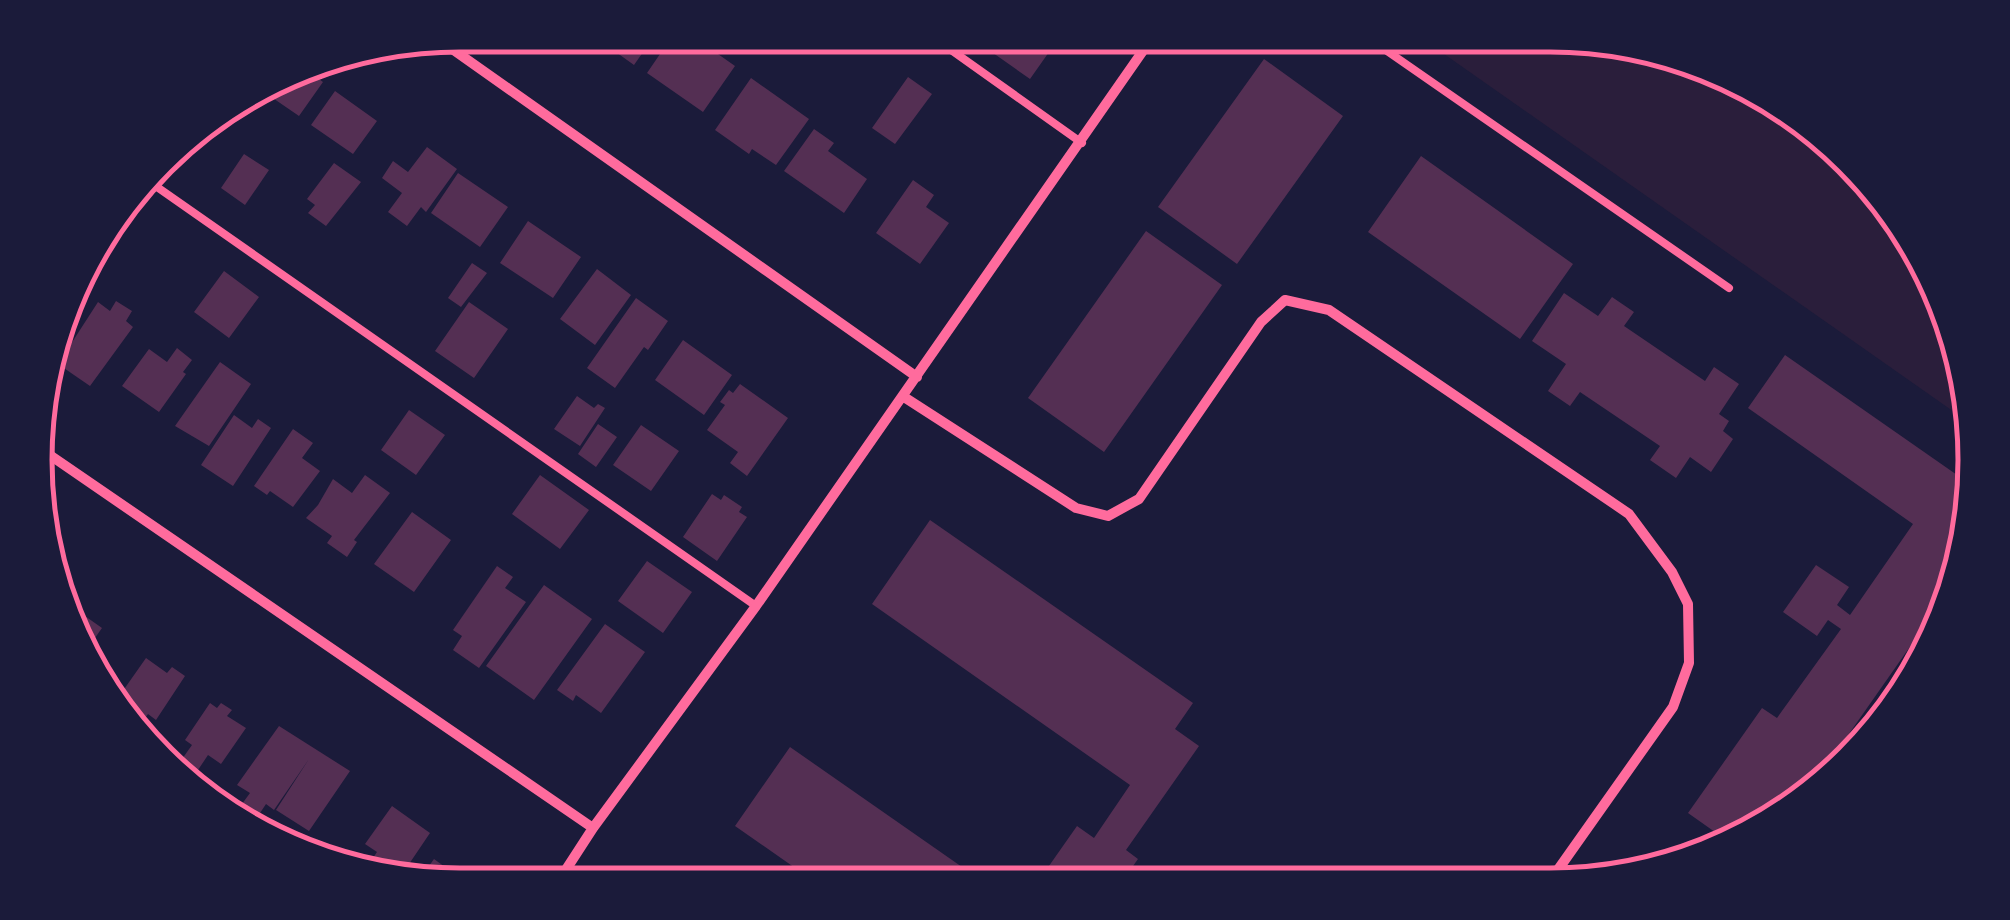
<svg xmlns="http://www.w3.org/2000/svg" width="2010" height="920" viewBox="0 0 2010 920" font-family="Bitter,serif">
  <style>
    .green { fill: #2a1e3b }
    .building { fill: #542f53 }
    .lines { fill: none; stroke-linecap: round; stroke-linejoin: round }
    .service { stroke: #ff6b9d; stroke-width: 8 }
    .minor { stroke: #ff6b9d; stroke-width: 10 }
    .rim { fill: none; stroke: #ff6b9d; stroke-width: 5 }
  </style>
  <rect width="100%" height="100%" fill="#1b1b3a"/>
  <path class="green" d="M1417,35H1551L1712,67L1850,159L1942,297L1967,421Z"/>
  <path class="building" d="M592,35H655L634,65Z
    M673,35H691L735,66L703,112L647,73Z
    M995,35H1061L1030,79L986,48Z
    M1264,59L1343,116L1237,264L1158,207Z
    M304,68L323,82L299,116L264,92Z
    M908,77L932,94L895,144L872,128Z
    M751,78L809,119L776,165L752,149L749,154L715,130Z
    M335,91L377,121L353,154L311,125Z
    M814,129L834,143L828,151L867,179L844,213L784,171Z
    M427,147L457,169L426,212L421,207L407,226L388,212L402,193L382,178L393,161L408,172Z
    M244,154L269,170L245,205L221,188Z
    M1421,156L1573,264L1520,339L1368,232Z
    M334,163L361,182L326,226L308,213L315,205L307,199Z
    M458,173L508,207L480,247L431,213Z
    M913,180L934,195L926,207L949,223L920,264L876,233Z
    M115,220L122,226L93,266L87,262L92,247Z
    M528,221L581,257L553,298L500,263Z
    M1146,231L1222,285L1104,452L1028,398Z
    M472,263L487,273L461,307L448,298Z
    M597,269L631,295L595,345L560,319Z
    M224,271L259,297L229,338L194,312Z
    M1564,293L1598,316L1612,297L1634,312L1624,326L1705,381L1714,367L1739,384L1719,414L1729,421L1723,431L1733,439L1711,472L1690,457L1676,478L1650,460L1660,446L1580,392L1570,406L1548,391L1566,364L1532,341Z
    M636,298L668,321L648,350L644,347L615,388L587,368Z
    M116,301L132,311L126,321L133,327L90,386L58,364L98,302L110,311Z
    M469,302L508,329L474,378L435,351Z
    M683,340L732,375L704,415L655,380Z
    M177,348L192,360L183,372L186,374L159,412L122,386L149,349L167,362Z
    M1785,355L1970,484L1949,591L1832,758L1838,763L1825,781L1809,797L1713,852L1687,859L1702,839L1715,848L1722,837L1688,813L1762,708L1777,718L1841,629L1828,620L1817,636L1783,612L1816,565L1849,587L1837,605L1850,615L1913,524L1748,408Z
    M220,362L251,384L209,446L175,426Z
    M740,384L788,418L747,476L730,463L738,452L707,430L725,405L720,402L729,390L733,393Z
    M577,396L594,408L598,404L605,408L580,446L554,429Z
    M409,410L445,435L416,475L381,450Z
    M234,415L252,428L258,419L271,428L233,486L201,465Z
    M598,424L617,437L596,467L578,454Z
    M641,425L679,451L651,491L613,465Z
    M293,429L313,443L302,458L320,471L293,507L270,491L267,495L254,486Z
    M365,475L390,493L354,540L357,542L347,557L327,543L332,536L306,518L318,505L333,479L352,493Z
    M540,475L589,510L560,549L512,514Z
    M712,494L721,500L724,495L742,507L739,512L747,517L717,561L683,537Z
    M412,512L451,540L414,592L374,564Z
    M930,520L1193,703L1175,729L1199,746L1126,850L1138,859L1121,883H1058L1044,873L1077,826L1094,838L1130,785L872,604Z
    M647,561L692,592L663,633L618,601Z
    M497,566L513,577L505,588L526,602L479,668L453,650L462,636L453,630Z
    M544,585L592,619L534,700L486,666Z
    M68,604L102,628L85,652L77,628Z
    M605,624L645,652L601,713L576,695L573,701L557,690Z
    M146,658L167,673L172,667L185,676L156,720L148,714L138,728L126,714L133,704L120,695Z
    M210,703L217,708L221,703L232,710L227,716L246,728L221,764L208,755L198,770L182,759L192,745L185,740Z
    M279,726L350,771L309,831L276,810L309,759L274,810L266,804L256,819L239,808L250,793L237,785Z
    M790,747L985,883L818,884L735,826Z
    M392,806L430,833L405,870L393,862L387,871L367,867L377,852L365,844Z
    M434,859L470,885L421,877Z"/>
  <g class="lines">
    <path class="service" d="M930,35L1082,143
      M1364,35L1729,288
      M147,180L756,606"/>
    <path class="minor" d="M438,39L917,377
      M904,397L1076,508L1108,516L1139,499L1261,322L1285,300L1329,310L1629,514L1672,572L1688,604L1689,663L1673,707L1550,881
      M41,449L593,828
      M556,885L593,828L756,606L1154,35"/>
  </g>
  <path d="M0 0H2010V920H0ZM460 52H1550A408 408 0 0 1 1958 460V460A408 408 0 0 1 1550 868H460A408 408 0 0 1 52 460V460A408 408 0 0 1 460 52Z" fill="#1b1b3a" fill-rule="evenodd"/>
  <path class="rim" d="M460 52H1550A408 408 0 0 1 1958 460V460A408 408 0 0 1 1550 868H460A408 408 0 0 1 52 460V460A408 408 0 0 1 460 52Z"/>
</svg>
